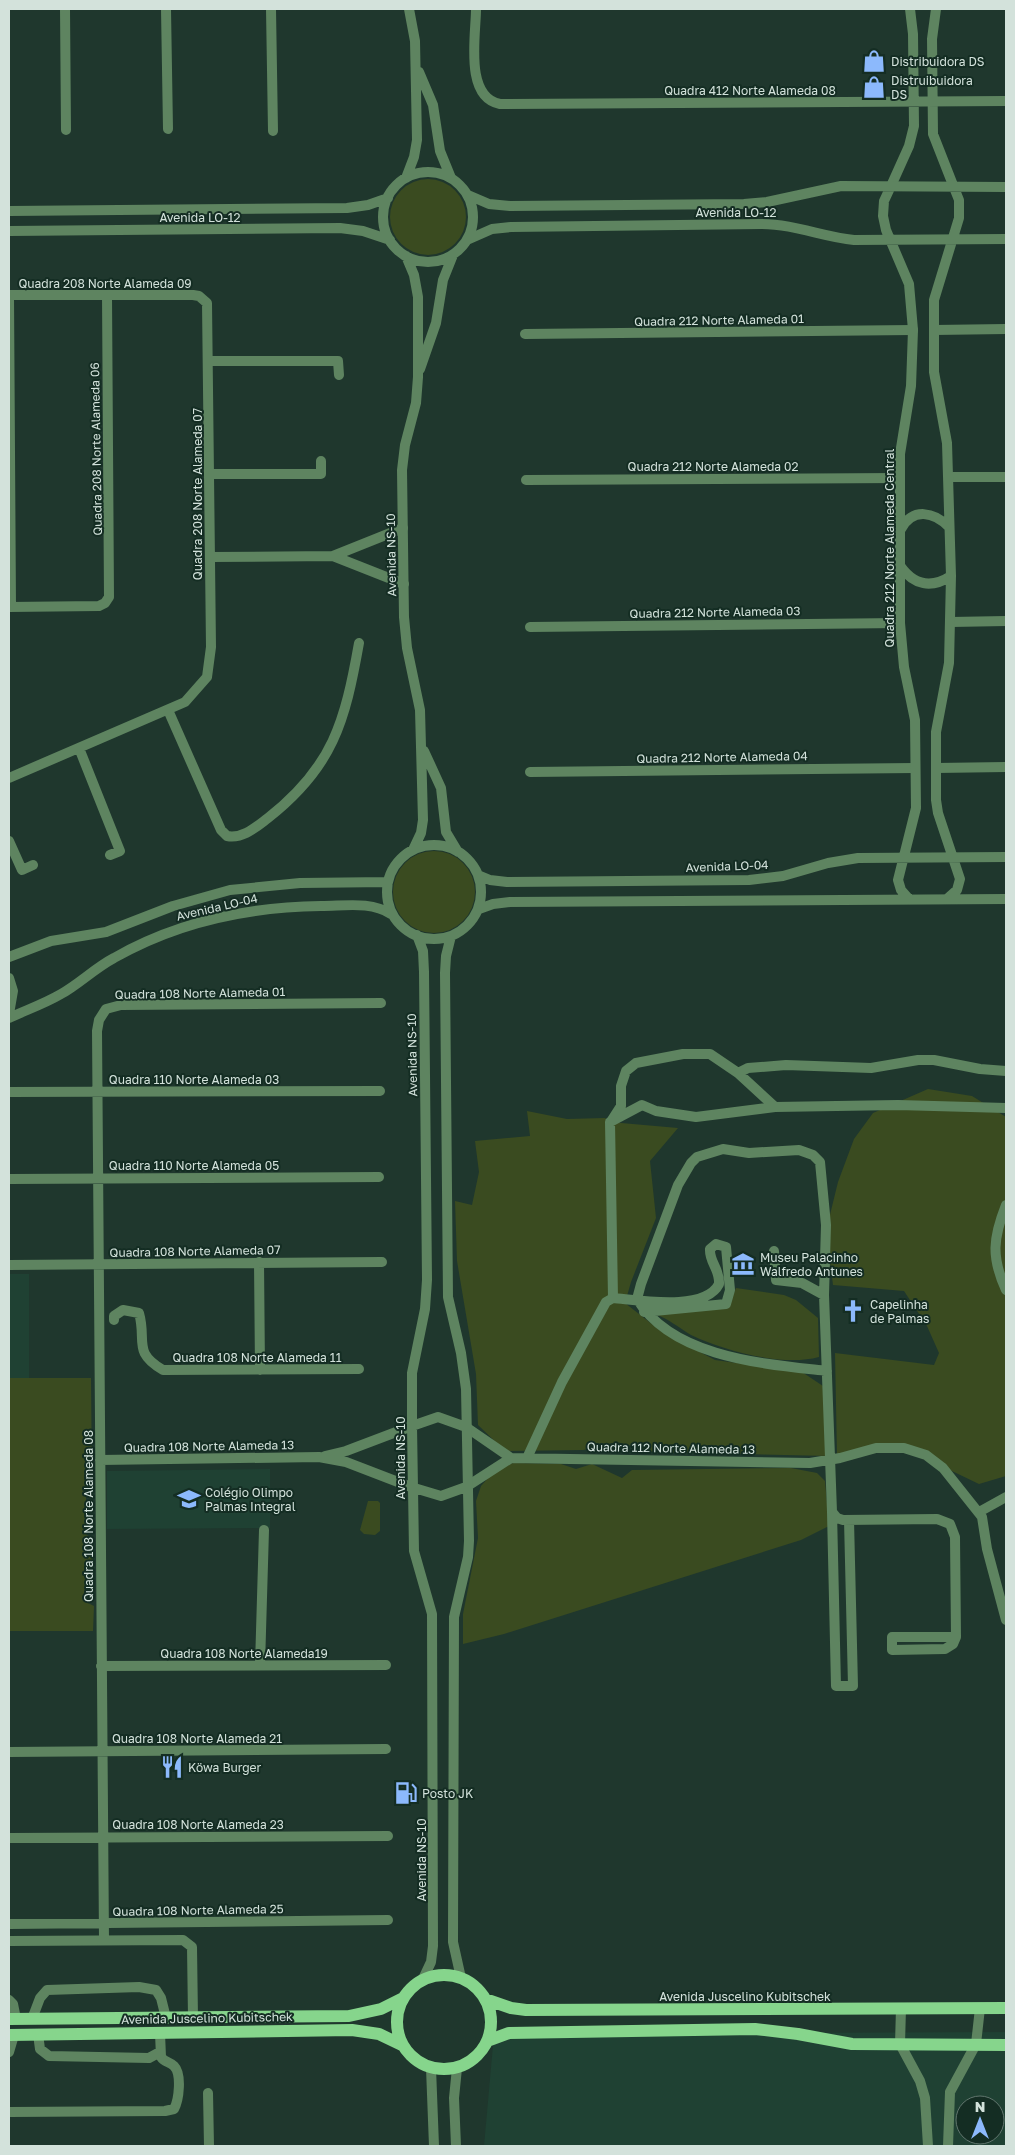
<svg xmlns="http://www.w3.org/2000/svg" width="1015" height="2155" viewBox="0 0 1015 2155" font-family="'Golos Text',sans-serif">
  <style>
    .built { fill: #1f4133; fill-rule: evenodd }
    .green { fill: #3a4b20 }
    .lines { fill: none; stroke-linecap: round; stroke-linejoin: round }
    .minor { stroke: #5e8460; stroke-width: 10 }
    .tertiary { stroke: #5e8460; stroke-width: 10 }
    .primary { stroke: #86d58c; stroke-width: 12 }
    .labels { text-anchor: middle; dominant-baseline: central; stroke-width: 4; stroke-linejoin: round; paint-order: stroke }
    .poi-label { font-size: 12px; fill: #d3e2db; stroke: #142d23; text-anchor: start }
    .street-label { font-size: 12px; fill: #d3e2db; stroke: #142d23 }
  </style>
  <rect width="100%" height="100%" fill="#1f372d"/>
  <path class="built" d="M9,1274H29V1378H9Z
    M270,1469V1528L107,1529V1471Z
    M1006,2032V2146H484L494,2034ZM965,2105H995V2135H965Z"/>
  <path class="green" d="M390 217a38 38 0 1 1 76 0a38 38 0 1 1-76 0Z
    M393 892a41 41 0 1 1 82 0a41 41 0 1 1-82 0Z
    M928,1089L972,1096L1006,1117V1476L979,1484L904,1448L837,1455L835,1353L934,1365L939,1353L927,1326L904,1291L833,1285L826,1231L838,1182L854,1139L873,1113Z
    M527,1111L567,1119L605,1118L610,1122L678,1128L650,1161L656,1218L631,1282L625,1303L662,1332L715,1360L802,1372L823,1386L829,1456L653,1452L617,1442L583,1450L505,1451L478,1425L476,1374L457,1261L455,1201L472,1205L479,1172L475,1141L530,1136Z
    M736,1288L784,1295L796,1300L818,1318L819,1357C783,1367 725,1351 691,1335C679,1328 668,1318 654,1314L728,1307Z
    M9,1378H91L92,1487L86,1492V1534L93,1540V1560L86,1565V1602L94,1606L93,1631H9Z
    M514,1463L561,1464L576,1469L592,1464L622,1478L632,1470L791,1468L817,1473L825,1481L829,1526L801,1540L504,1634L463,1644V1614L478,1538L476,1501L481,1486L496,1469L504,1465Z
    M368,1501H378L380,1503V1531L375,1535L364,1534L360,1530Z"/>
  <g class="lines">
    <path class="minor" d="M65,9L66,130
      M166,9L168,129
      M271,9L273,131
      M476,9C476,35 464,97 500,104L1006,101
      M936,9L932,39L933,134L953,185
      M891,186L909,146L914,126L913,34L910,9
      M9,295H193L199,296L207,303L211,647L207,677L185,702L9,778
      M9,295L11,607
      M934,330L1006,329
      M525,334L913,330
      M209,361H338L339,375
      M210,474H321V461
      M949,477H1006
      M526,480L900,478
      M333,556L404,584
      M210,557L333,556L403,528
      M9,607L99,606L105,603L109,597L107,295
      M951,622L1006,621
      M530,627L900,623
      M168,710L221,830L227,836C243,839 256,827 268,818C333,767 345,722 359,643
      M79,748L120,851L110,855
      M936,768L1006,767
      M530,772L915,768
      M9,841L22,870L33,865
      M738,1073L748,1068L786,1065L871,1068L918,1060H934L980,1069L1006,1071
      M9,1092L380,1091
      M612,1120L621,1106V1086L626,1071L636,1063L683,1054H710L738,1073L775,1107
      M9,1179L379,1177
      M1006,1205C993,1238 991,1257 1006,1290
      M774,1251L776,1280L802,1283L824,1295
      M259,1262L260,1370
      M9,1265L382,1262
      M613,1298L610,1122L642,1105L656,1111L696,1117L775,1107L898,1105L1006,1108
      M114,1320V1316L123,1310L139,1313C147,1341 132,1352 163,1370L359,1369
      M827,1371C765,1364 673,1358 637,1299L641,1284L678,1185L691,1163L697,1157L723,1149L749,1153L799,1150L813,1155L820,1162L826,1225L824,1295L832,1512L837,1518L843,1520L937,1519L950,1524L955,1537L956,1637L953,1644L945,1649L892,1650V1637H956
      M466,1427L511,1458
      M325,1456L346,1451L412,1426
      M511,1458L810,1463L840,1458L876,1448H904L926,1455L943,1468L982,1517L987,1549L1006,1620
      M527,1458L562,1382L606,1302L613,1298C638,1300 705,1312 719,1284C720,1269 709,1262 710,1249L716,1244L726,1247L730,1290L726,1304L644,1312
      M100,1460L319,1457L346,1462L411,1487
      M466,1487L511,1458
      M832,1512L836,1686H853L849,1520
      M979,1512L1006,1497
      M260,1665L264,1530
      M101,1666L386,1665
      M9,1752L386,1749
      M9,1838L388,1836
      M9,1924L388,1920
      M104,1940L97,1031L99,1020L106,1009L121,1005L381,1003
      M9,1941L183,1940L192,1947L193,2018
      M9,2000L13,2004L16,2019
      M901,2008L900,2044L920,2081L925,2098L928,2146
      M32,2019L40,1998L47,1990L139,1987L156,1990L161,1998L166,2018
      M38,2034L40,2049L49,2056L149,2058L160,2052
      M9,2052L14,2035
      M208,2093L209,2146
      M9,2112L165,2111L174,2109C179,2100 182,2074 174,2066C170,2062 164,2062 161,2057L160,2033
      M948,2146L950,2092L976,2044L980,2008"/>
    <path class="tertiary" d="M419,72L433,105L440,151L451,178
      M383 217a45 45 0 1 1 90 0a45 45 0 1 1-90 0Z
      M406,178L414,157L417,140L415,41L409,9
      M891,186L884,201L883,216L886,230L909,284L913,330L911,386L900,454V623L904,667L915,720L916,808L898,880L901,890L909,899
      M468,195L489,204L510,206L744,204L767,202L841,186L1006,187
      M9,211L347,208L368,205L388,198
      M9,231L340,228L363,231L390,240
      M467,240L492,229L511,227L762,224C794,224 823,237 854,240L1006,239
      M406,256L414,275L418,297V377L416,403L405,445L402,470L404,617L407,648L420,710L423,820L421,833L413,850
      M420,369L436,323L443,280L453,255
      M901,529C913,507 934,512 949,527
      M901,567C914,585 931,589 951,576
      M424,751L441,788L446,832L458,852
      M387 892a47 47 0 1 1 94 0a47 47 0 1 1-94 0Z
      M478,875L490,880L507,882L749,880L783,876L828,863L858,858L1006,857
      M947,899L957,890L960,879L938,813L936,800V732L949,663L951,576L947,443L934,372V300L959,218V200L953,185
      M479,909L493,904L510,902L1006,899
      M417,935L423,951L424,972L427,1280L425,1309L412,1373V1426L414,1551L432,1614L433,1946L431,1962L423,1979
      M451,936L446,956L445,973L448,1297L461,1353L466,1389L469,1541L468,1557L454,1617L453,1942L461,1978
      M9,957L51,941L106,932L173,906L230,890L300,883L388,882
      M9,978L13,991L9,1014
      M9,1018C26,1010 44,1004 61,994C79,984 95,968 114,958C177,922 249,907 321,906C345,906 371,901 391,914
      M412,1426L438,1417L466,1427
      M411,1487L441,1496L466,1487
      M431,2068L434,2146
      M456,2146L454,2098L457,2068"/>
    <path class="primary" d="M397 2022a47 47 0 1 1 94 0a47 47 0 1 1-94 0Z
      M485,1999L511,2008L526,2010L1006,2008
      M9,2019L349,2016L381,2009L403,1998
      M9,2035L352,2030L379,2034L402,2045
      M487,2041L509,2033L755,2029L798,2034L852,2044L1006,2045"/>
  </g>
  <defs>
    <symbol id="shop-bare" viewBox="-9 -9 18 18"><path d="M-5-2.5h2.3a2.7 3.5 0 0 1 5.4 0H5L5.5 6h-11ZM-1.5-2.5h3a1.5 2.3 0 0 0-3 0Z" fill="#8cb9fc" stroke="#142d23" stroke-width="2.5" paint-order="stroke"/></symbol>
    <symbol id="museum-bare" viewBox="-9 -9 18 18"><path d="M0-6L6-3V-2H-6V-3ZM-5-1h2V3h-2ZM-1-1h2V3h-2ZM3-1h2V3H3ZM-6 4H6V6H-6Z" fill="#8cb9fc" stroke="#142d23" stroke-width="2.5" paint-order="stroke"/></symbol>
    <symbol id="church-bare" viewBox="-9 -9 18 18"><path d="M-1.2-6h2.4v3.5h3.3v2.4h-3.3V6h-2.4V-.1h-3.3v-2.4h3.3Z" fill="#8cb9fc" stroke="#142d23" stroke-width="2.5" paint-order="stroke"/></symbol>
    <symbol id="school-bare" viewBox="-9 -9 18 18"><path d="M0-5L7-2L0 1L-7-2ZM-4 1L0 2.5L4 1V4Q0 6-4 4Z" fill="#8cb9fc" stroke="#142d23" stroke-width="2.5" paint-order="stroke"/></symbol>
    <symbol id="restaurant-bare" viewBox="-9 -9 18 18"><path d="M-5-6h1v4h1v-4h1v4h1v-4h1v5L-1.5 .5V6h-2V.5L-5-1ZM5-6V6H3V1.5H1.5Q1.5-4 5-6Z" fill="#8cb9fc" stroke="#142d23" stroke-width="2.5" paint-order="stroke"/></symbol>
    <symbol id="fuel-bare" viewBox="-9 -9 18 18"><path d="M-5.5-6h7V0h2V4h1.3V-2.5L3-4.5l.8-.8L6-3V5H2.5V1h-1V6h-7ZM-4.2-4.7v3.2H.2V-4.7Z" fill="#8cb9fc" stroke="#142d23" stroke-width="2.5" paint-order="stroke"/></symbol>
  </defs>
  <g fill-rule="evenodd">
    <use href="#shop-bare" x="858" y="45" width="32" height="32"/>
    <use href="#shop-bare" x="858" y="71" width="32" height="32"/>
    <use href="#museum-bare" x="727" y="1248" width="32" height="32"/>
    <use href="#church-bare" x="837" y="1295" width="32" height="32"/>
    <use href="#school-bare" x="173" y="1483" width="32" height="32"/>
    <use href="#restaurant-bare" x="156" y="1751" width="32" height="32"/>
    <use href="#fuel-bare" x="390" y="1777" width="32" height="32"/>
  </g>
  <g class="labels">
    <g class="poi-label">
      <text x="891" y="61">Distribuidora DS</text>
      <text x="891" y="80">Distruibuidora<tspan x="891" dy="14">DS</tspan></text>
      <text x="760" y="1257">Museu Palacinho<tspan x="760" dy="14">Walfredo Antunes</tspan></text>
      <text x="870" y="1304">Capelinha<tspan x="870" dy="14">de Palmas</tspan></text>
      <text x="205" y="1492">Colégio Olimpo<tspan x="205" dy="14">Palmas Integral</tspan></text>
      <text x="188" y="1767">Köwa Burger</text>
      <text x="422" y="1793">Posto JK</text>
    </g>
    <g class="street-label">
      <text x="750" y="90">Quadra 412 Norte Alameda 08</text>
      <text x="736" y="212">Avenida LO-12</text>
      <text x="200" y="217">Avenida LO-12</text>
      <text x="105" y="283">Quadra 208 Norte Alameda 09</text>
      <text transform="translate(719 320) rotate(-1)">Quadra 212 Norte Alameda 01</text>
      <text transform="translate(96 449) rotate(-91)">Quadra 208 Norte Alameda 06</text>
      <text x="713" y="466">Quadra 212 Norte Alameda 02</text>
      <text transform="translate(197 494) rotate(-90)">Quadra 208 Norte Alameda 07</text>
      <text transform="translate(889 548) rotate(-90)">Quadra 212 Norte Alameda Central</text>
      <text transform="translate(391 555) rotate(-91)">Avenida NS-10</text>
      <text transform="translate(715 612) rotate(-1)">Quadra 212 Norte Alameda 03</text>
      <text transform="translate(722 757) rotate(-1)">Quadra 212 Norte Alameda 04</text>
      <text transform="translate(727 866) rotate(-2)">Avenida LO-04</text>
      <text transform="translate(217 907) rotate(-13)">Avenida LO-04</text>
      <text transform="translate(200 993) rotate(-1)">Quadra 108 Norte Alameda 01</text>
      <text transform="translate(412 1055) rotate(-91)">Avenida NS-10</text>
      <text x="194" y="1079">Quadra 110 Norte Alameda 03</text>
      <text x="194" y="1165">Quadra 110 Norte Alameda 05</text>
      <text transform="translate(195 1251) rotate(-1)">Quadra 108 Norte Alameda 07</text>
      <text x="257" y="1357">Quadra 108 Norte Alameda 11</text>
      <text transform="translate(209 1446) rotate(-1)">Quadra 108 Norte Alameda 13</text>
      <text transform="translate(671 1448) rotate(1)">Quadra 112 Norte Alameda 13</text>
      <text transform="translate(400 1458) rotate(-90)">Avenida NS-10</text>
      <text transform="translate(88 1516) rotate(-90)">Quadra 108 Norte Alameda 08</text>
      <text x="244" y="1653">Quadra 108 Norte Alameda19</text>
      <text x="197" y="1738">Quadra 108 Norte Alameda 21</text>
      <text x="198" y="1824">Quadra 108 Norte Alameda 23</text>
      <text transform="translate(421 1860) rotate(-90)">Avenida NS-10</text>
      <text transform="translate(198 1910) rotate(-1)">Quadra 108 Norte Alameda 25</text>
      <text x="745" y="1996">Avenida Juscelino Kubitschek</text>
      <text transform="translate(207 2018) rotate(-1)">Avenida Juscelino Kubitschek</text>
    </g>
  </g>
  <rect width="1015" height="2155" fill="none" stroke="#d3e2db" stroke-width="20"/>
  <g transform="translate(980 2120)"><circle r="24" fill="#142d23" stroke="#60756d"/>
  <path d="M0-4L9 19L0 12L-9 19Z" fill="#8cb9fc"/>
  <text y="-8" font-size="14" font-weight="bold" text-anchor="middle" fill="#d3e2db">N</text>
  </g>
</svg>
